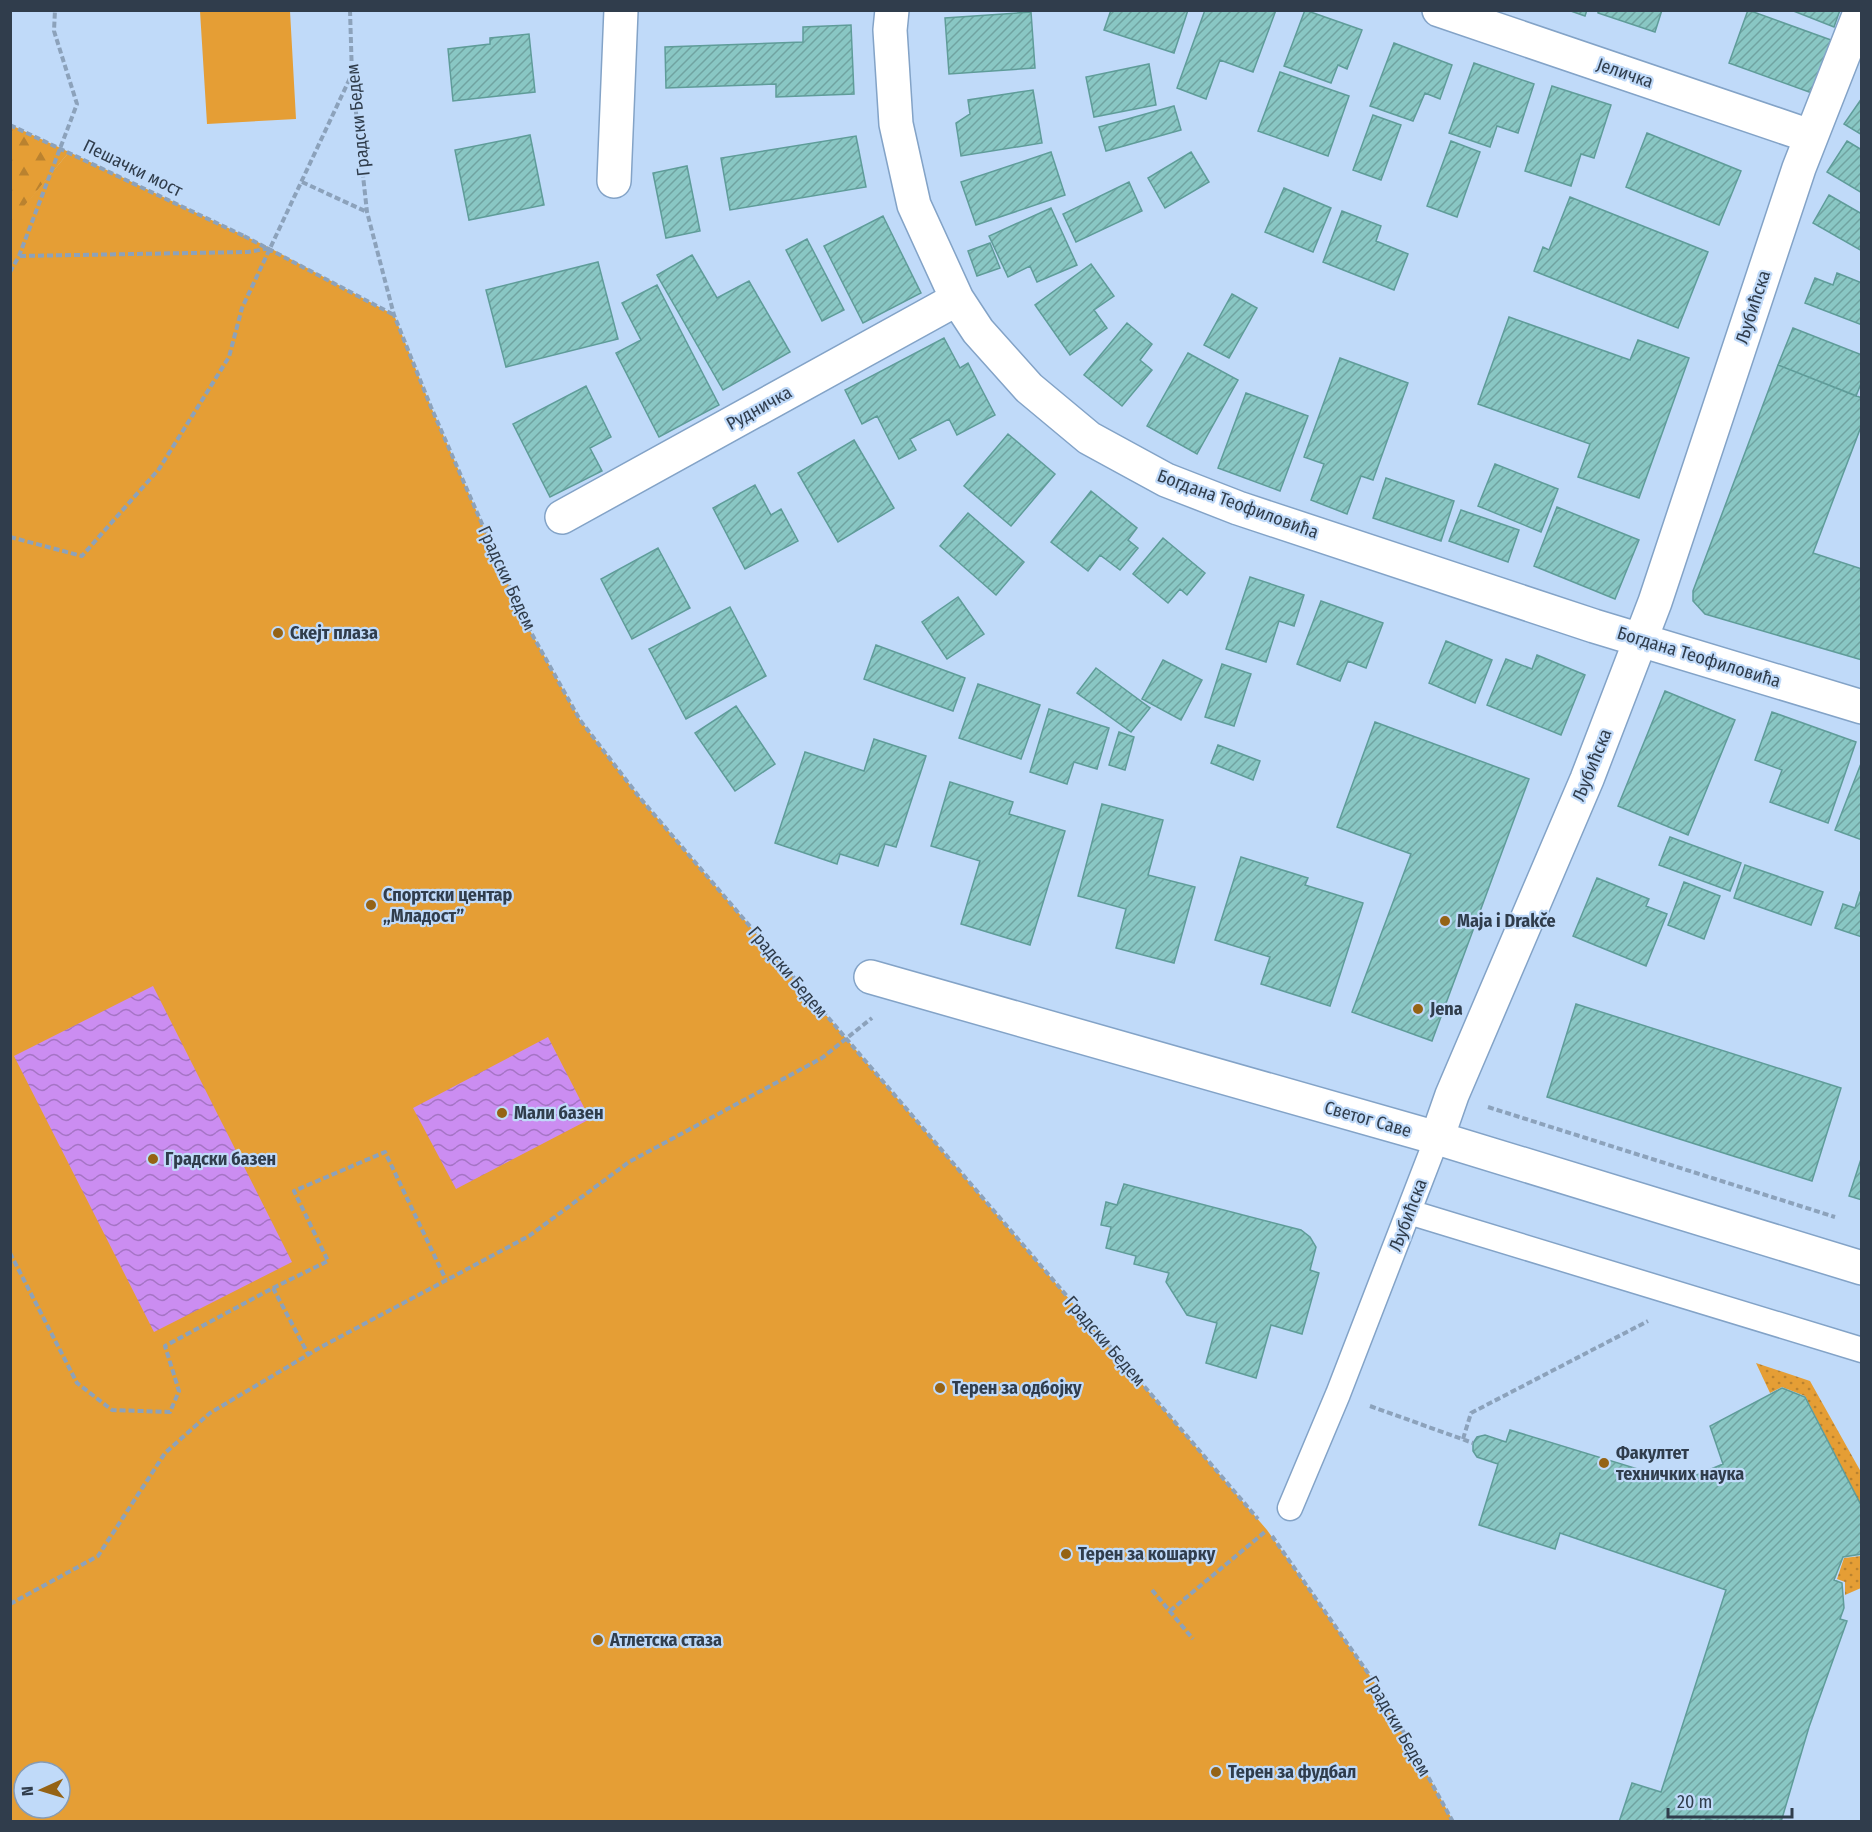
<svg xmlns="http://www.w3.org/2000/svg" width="1872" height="1832" viewBox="0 0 1872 1832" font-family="'Fira Sans Condensed',sans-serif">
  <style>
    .green { fill: url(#green-dots) }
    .forest { fill: url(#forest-firs) }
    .pitch { fill: #e59e35; fill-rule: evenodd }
    .water { fill: url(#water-waves) }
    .building { fill: url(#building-hatch); stroke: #5f9c99; stroke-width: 1.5 }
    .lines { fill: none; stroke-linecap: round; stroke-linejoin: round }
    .service-casing { stroke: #83a3c7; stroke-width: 27 }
    .minor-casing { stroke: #83a3c7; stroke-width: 36 }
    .path { stroke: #8ca2bb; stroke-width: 4; stroke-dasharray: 6 3; stroke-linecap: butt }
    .service { stroke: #fff; stroke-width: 24 }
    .minor { stroke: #fff; stroke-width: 33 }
    .path-bridge { stroke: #8ca2bb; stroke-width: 4; stroke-dasharray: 6 3; stroke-linecap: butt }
    .poi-dot { fill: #956315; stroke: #c0daf9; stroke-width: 2 }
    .labels { text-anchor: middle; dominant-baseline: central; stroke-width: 4.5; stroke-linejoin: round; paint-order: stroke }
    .street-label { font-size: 18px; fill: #303d4c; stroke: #c0daf9 }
    .poi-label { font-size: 18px; font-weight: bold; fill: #303d4c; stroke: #c0daf9; text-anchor: start }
  </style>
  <defs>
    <pattern id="green-dots" width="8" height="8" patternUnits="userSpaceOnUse" patternTransform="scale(1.5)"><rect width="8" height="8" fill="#e59e35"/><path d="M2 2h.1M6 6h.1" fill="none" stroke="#ba822f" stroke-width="1.8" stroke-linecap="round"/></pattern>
    <pattern id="forest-firs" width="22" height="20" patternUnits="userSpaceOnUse" patternTransform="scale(1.5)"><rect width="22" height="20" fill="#e59e35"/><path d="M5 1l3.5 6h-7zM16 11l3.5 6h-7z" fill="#ba822f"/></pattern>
    <pattern id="water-waves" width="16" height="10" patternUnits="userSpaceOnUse" patternTransform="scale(1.5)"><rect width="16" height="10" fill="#cb8df1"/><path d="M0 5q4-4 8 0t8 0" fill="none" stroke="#a574c5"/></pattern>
    <pattern id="building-hatch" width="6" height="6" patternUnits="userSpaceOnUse" patternTransform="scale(1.5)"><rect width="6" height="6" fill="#89c7c4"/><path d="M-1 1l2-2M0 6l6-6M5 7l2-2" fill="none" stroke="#70a3a1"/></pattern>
  </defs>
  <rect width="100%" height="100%" fill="#c0daf9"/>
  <path class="green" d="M1756,1363L1810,1381L1861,1472V1505L1805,1396L1782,1387L1770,1393Z
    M1861,1556V1588L1845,1595V1582L1837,1579L1844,1558Z"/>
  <path class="forest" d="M11,125L69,152L11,223Z"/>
  <path class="pitch" d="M200,11H290L296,119L207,124Z
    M69,152L270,248L394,315L431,407L524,620L580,720L640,798L1267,1530L1382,1693L1453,1821L11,1822L10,223ZM24,1772H60V1808H24Z"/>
  <path class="water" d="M153,986L292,1262L154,1332L14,1056Z
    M548,1037L590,1119L456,1189L413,1108Z"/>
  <path class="building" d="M1111,10H1188L1174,53L1104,30Z
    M1205,10H1276L1253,72L1220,60L1206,99L1177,88Z
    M1305,10L1362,30L1347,69L1338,65L1331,83L1284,66Z
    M1568,10H1587L1585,16Z
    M1598,10H1662L1655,32L1598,13Z
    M1748,10L1831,40L1812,93L1729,63Z
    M1791,10H1840L1834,27Z
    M1031,12L1035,68L949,74L945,18Z
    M851,25L854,94L776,97V84L666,88L665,47L803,42V27Z
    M529,34L535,92L453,101L448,49L490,44V38Z
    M1394,43L1452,65L1440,99L1425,93L1413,121L1370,106Z
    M1474,63L1534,84L1518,133L1497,126L1490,147L1449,133Z
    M1149,64L1156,105L1094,117L1086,77Z
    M1280,72L1349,96L1328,156L1258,131Z
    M1552,86L1611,105L1594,158L1581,154L1571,186L1525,171Z
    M1033,90L1042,143L961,156L956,123L970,114L968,100Z
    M1862,98V135L1844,124Z
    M1174,106L1181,130L1106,151L1099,127Z
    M1373,115L1401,125L1381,180L1353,170Z
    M1647,133L1741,171L1719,225L1626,187Z
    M530,135L544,205L469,220L455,150Z
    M856,136L866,187L730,210L721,158Z
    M1451,141L1480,152L1457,217L1427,206Z
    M1847,141L1862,150V193L1827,172Z
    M1051,152L1065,195L976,225L961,182Z
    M1191,152L1209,182L1165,208L1148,178Z
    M687,166L700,231L666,238L653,173Z
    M1129,182L1142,211L1076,242L1063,214Z
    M1284,188L1331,208L1313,252L1265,232Z
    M1829,195L1862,214V251L1813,223Z
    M1570,197L1708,252L1678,328L1534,271L1543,247L1549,250Z
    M1051,208L1077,265L1037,282L1030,266L1008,277L989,236Z
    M1342,211L1381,226L1376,241L1408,254L1394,290L1323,262Z
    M883,216L921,293L863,323L824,246Z
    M807,239L844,310L822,321L786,250Z
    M990,243L1000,268L977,276L968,251Z
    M692,255L717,298L749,281L790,352L723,390L657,275Z
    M598,262L618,339L506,367L486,290Z
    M1091,264L1114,296L1094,310L1107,328L1070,355L1035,305Z
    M1837,273L1862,283V325L1805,303L1815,278L1833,285Z
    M657,285L719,405L659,437L616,353L641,340L622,303Z
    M1232,294L1257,308L1229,358L1204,345Z
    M1509,317L1630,360L1638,340L1689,358L1639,498L1578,477L1590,444L1478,404Z
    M1127,323L1152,344L1140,360L1152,370L1122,406L1084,375Z
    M1793,328L1862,355V381L1856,396L1778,365Z
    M944,338L960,368L968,363L995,415L957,435L949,419L910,439L916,450L899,459L877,416L862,424L845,390Z
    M1188,353L1238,380L1197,454L1147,426Z
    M1340,358L1408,383L1373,480L1361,476L1347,514L1311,500L1324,464L1304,457Z
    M1778,365L1862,398V424L1813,553L1862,569V660L1705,614L1693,601V591Z
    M586,386L611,437L590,448L602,471L550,497L513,424Z
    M1246,393L1308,416L1280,491L1218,468Z
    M1008,434L1055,474L1011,526L964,486Z
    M854,440L894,508L838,542L798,473Z
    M1495,464L1558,489L1541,532L1478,506Z
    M1386,478L1454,501L1441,541L1373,518Z
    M755,485L771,515L781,509L798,541L745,569L713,508Z
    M1091,491L1137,528L1128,540L1138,548L1120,570L1100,555L1088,571L1051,542Z
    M1557,507L1639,540L1615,599L1534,566Z
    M1461,510L1519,530L1508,562L1449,541Z
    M968,513L1024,562L996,595L940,546Z
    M1163,538L1205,573L1187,595L1180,589L1168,603L1133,574Z
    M658,548L690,608L632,639L601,579Z
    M1250,577L1304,595L1294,626L1279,621L1266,662L1226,649Z
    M958,597L984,634L947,659L922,622Z
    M1321,601L1383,623L1366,668L1348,661L1340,681L1297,664Z
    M730,607L766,676L686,719L649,649Z
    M1446,641L1492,660L1475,703L1429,683Z
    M876,645L965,678L953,711L864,679Z
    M1537,655L1585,675L1561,735L1487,705L1506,659L1532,669Z
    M1163,660L1202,680L1181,720L1142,699Z
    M1222,664L1251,674L1234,726L1205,717Z
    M1096,668L1150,708L1131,732L1077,693Z
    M978,684L1040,705L1021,759L959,738Z
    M1665,691L1735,720L1688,835L1618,806Z
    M736,706L775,764L735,791L695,733Z
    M1049,709L1109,728L1097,769L1074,762L1067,784L1030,772Z
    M1772,712L1856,742L1828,823L1770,802L1782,770L1755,760Z
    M1375,722L1529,779L1432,1041L1352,1012L1411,854L1337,827Z
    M1119,732L1134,737L1125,770L1109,765Z
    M874,739L926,756L896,847L885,844L878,866L840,854L837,864L775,843L805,752L864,771Z
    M1218,745L1260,761L1253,780L1211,763Z
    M1862,761V840L1835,830Z
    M950,782L1013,802L1009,814L1065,831L1030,945L961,924L980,861L931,846Z
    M1102,804L1163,820L1148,875L1195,887L1174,963L1116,948L1126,909L1078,896Z
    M1670,837L1741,863L1730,891L1659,865Z
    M1241,857L1308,878L1305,885L1363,903L1330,1006L1261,984L1270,957L1215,940Z
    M1745,865L1823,892L1811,925L1734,898Z
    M1597,878L1649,899L1646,906L1667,914L1646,966L1573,936Z
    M1684,882L1720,896L1704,939L1668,925Z
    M1860,892H1862V937L1835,928L1843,904L1855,908Z
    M1576,1004L1841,1088L1812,1181L1547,1097Z
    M1862,1156V1200L1849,1196Z
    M1124,1184L1301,1230L1310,1237L1316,1247L1310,1270L1319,1273L1302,1334L1271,1325L1256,1378L1206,1363L1217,1323L1187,1315L1166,1282L1169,1273L1134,1264L1136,1256L1106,1248L1111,1227L1101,1225L1106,1202L1117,1205Z
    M1782,1388L1805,1397L1862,1507V1554L1843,1557L1834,1580L1842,1583L1844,1608L1840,1619L1847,1621L1809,1727L1781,1822H1717L1706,1818L1705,1822H1619L1632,1783L1661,1792L1726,1590L1560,1533L1555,1549L1479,1525L1498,1464L1477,1457L1473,1451V1443L1477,1437L1485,1435L1506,1442L1510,1430L1680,1482L1723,1464L1710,1426Z"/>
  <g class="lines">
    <defs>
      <path id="service" d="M1409,1212L1862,1350
        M1290,1508L1338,1394L1437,1138"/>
      <path id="minor" d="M892,10L890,30L896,124L914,205L957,299L978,331L1029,388L1089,438L1166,480L1238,508L1594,626L1862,707
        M1439,10L1810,136
        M614,181L621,10
        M562,517L957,299
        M871,977L1437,1138L1862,1268
        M1437,1138L1452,1095L1587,779L1655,602L1799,168L1861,10"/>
    </defs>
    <use href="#service" class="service-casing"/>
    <use href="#minor" class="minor-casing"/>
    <path class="path" d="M350,10L352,76L367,212L394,315L431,407L524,620L580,720L640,798L1258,1519
      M302,182L367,212
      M244,236L394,315
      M20,256L248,252L270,248
      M10,272L19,256L77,104L54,31L55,10
      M10,537L82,556L159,469L229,357L242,308L351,76
      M1488,1107L1835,1217
      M10,1253L77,1383L112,1410L170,1412L179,1391L165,1346L273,1288L308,1354
      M273,1288L328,1261L294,1191L385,1152L446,1280
      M1370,1406L1473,1443
      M1463,1439L1471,1413L1648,1321
      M1272,1536L1382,1693L1453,1822
      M1152,1590L1193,1639
      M10,1604L98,1556L165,1453L210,1413L321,1347L529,1236L629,1162L822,1058L872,1018
      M1170,1611L1266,1531"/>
    <use href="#service" class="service"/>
    <use href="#minor" class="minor"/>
    <path class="path-bridge" d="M10,125L244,236"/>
  </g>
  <g class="poi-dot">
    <circle cx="278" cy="633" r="6"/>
    <circle cx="371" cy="905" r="6"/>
    <circle cx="1445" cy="921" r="6"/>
    <circle cx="1418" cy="1009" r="6"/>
    <circle cx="502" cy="1113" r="6"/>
    <circle cx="153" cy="1159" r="6"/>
    <circle cx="940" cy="1388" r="6"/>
    <circle cx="1604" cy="1463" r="6"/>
    <circle cx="1066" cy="1554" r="6"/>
    <circle cx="598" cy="1640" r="6"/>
    <circle cx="1216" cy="1772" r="6"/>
  </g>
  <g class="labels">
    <g class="street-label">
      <text transform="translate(1625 73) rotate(19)">Јеличка</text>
      <text transform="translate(358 120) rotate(-96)">Градски Бедем</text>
      <text transform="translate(133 168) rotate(26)">Пешачки мост</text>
      <text transform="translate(1753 307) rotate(-72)">Љубићска</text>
      <text transform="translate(759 408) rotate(-29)">Рудничка</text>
      <text transform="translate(1238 504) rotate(20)">Богдана Теофиловића</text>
      <text transform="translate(507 578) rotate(65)">Градски Бедем</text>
      <text transform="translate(1699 657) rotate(17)">Богдана Теофиловића</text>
      <text transform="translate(1592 765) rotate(-68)">Љубићска</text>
      <text transform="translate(788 972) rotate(50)">Градски Бедем</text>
      <text transform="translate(1368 1119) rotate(16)">Светог Саве</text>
      <text transform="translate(1408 1215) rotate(-69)">Љубићска</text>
      <text transform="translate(1105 1341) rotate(49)">Градски Бедем</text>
      <text transform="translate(1398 1726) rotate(60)">Градски Бедем</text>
    </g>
    <g class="poi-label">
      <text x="290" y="633">Скејт плаза</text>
      <text x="383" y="895">Спортски центар<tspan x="383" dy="21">„Младост”</tspan></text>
      <text x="1457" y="921">Maja i Drakče</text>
      <text x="1430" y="1009">Jena</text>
      <text x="514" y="1113">Мали базен</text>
      <text x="165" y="1159">Градски базен</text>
      <text x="952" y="1388">Терен за одбојку</text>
      <text x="1616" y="1453">Факултет<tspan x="1616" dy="21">техничких наука</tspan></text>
      <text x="1078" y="1554">Терен за кошарку</text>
      <text x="610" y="1640">Атлетска стаза</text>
      <text x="1228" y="1772">Терен за фудбал</text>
    </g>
  </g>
  <rect width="1872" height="1832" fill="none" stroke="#303d4c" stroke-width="24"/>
  <g transform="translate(42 1790) rotate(266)"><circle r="28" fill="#c0daf9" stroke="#869bb4" stroke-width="1.5"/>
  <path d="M0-4.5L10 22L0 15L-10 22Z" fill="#956315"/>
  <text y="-9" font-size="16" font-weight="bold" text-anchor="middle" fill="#303d4c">N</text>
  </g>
  <path d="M1668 1808v9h124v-9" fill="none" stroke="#303d4c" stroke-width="3"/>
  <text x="1677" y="1808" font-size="18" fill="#303d4c" stroke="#c0daf9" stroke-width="4.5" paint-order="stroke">20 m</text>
</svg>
